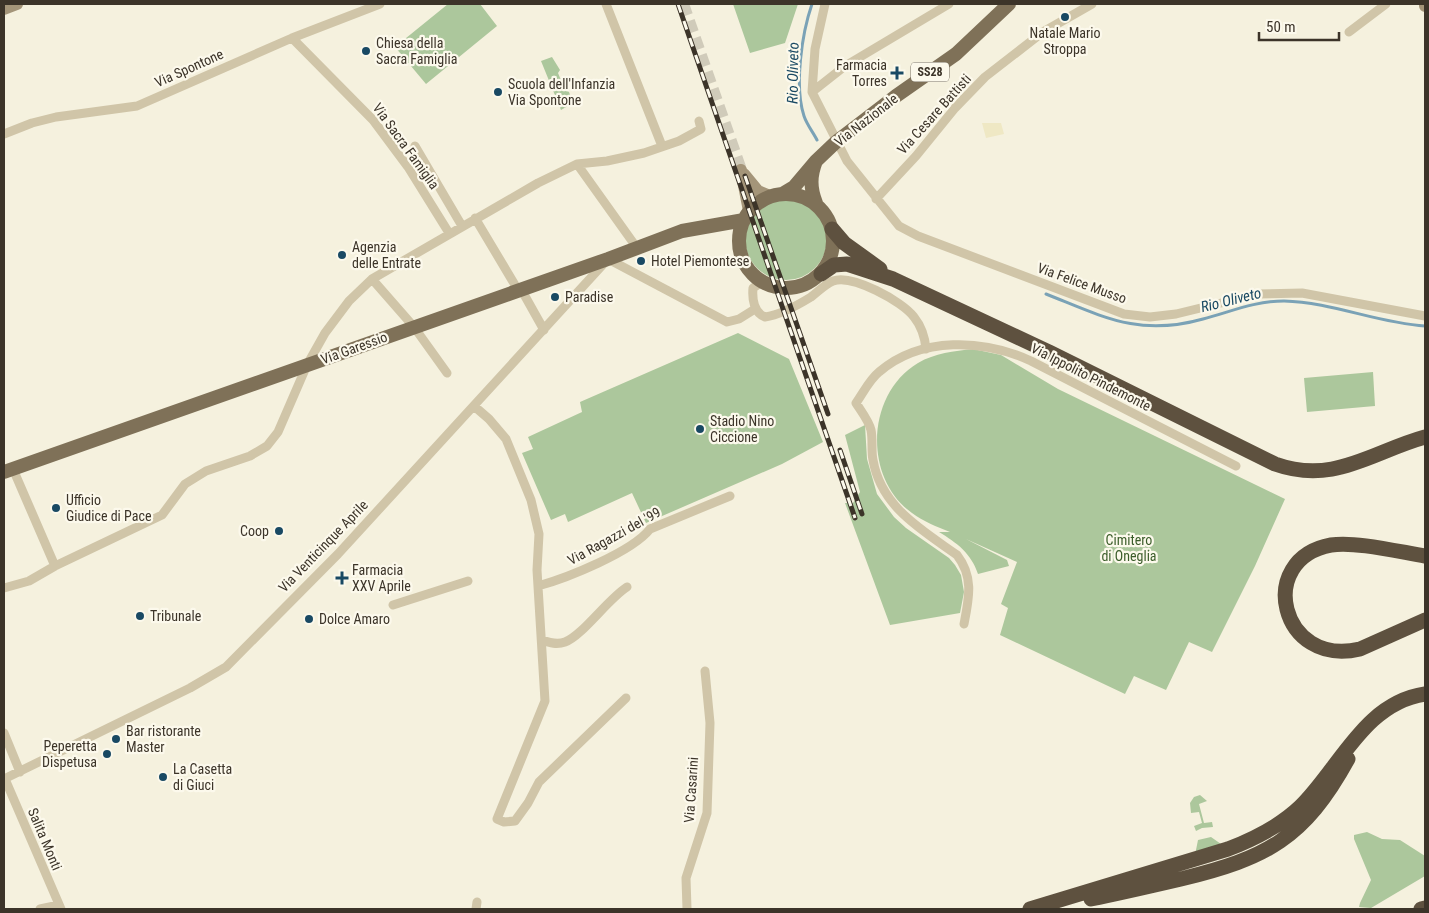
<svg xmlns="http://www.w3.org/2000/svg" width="1429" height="913" viewBox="0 0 1429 913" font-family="'Roboto Condensed',sans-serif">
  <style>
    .green { fill: #acc79c }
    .plaza { fill: #efe8c4 }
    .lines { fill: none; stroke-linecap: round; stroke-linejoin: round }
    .stream { stroke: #7aa2b6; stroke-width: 3 }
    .secondary-tunnel { stroke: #d0cbba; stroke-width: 12; stroke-dasharray: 12 6; stroke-linecap: butt }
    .street { stroke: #d0c5a8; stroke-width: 9 }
    .secondary { stroke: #a49579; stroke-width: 12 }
    .primary { stroke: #7f7158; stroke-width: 14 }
    .highway { stroke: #5e513f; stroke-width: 15 }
    .rail-casing { stroke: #3c3429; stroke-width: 5 }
    .rail { stroke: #fcf9ec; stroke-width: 3; stroke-dasharray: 9; stroke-linecap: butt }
    .poi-dot { fill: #194963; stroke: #fcf9ec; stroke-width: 2 }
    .labels { text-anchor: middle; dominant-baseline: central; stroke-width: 4.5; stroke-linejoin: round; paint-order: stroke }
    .shield { fill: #fcf9ec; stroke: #766f64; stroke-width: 1 }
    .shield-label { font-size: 12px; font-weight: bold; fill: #3c3429 }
    .poi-label { font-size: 14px; fill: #3c3429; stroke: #fcf9ec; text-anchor: start }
    .street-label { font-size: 14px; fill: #3c3429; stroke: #fcf9ec }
    .park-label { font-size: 14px; fill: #3b5d2a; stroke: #fcf9ec }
    .water-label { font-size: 15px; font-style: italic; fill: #194963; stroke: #fcf9ec }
  </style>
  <rect width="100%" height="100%" fill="#f5f1de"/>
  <path class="green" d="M448,4H480L497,26L426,84L395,47Z
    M733,4H798L785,43L750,53Z
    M552,57L560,70L558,73L565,90L569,92L573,103L561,110L541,61Z
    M745 239a41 41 0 1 1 82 0a41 41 0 1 1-82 0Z
    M738,333L789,359L823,442L782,464L646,523L632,493L568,522L565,514L551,520L522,453L533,449L528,437L582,412L580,402Z
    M973,349L1001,355L1058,389L1285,499L1255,566L1212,652L1189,642L1166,690L1134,676L1125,694L1000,635L1008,608L1001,604L1017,562L966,539L1007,560L1009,566L978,574C971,553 957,543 939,532H950C937,527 923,521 912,513C863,478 866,394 918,363C935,353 954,351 973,349Z
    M1373,372L1375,406L1307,412L1304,378Z
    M865,425L867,459L877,494L894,517L906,528L949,558L955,565L961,575L964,592L960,613L890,625L845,503H853L860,492L845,435Z
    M1200,795L1207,801L1199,804L1204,823L1212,822L1213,827L1202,828L1196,831L1194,826L1202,823L1199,812L1191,813L1190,803L1194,797Z
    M1367,832L1382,839L1400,840L1425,856V876L1371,908L1359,907L1360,903L1371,880L1354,839V835Z
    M1211,837L1221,844L1195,855L1198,840Z"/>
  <path class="plaza" d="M982,123H1001L1004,134L986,138Z"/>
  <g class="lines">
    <path class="stream" d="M812,4C802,33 794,86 804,116C807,125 813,132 817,140
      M1046,294C1104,317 1139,337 1203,319C1230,312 1254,301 1284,301C1332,302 1377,323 1425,326"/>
    <path class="secondary-tunnel" d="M683,4L741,170"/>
    <path class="street" d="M606,4L662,146
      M825,4L815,49L812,92L847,161L899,226L918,236L1124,314L1150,317L1176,314L1258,294L1302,293L1425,316
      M1349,32L1386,4
      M292,38L373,120L408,167L449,233
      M812,92L845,66L949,4
      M4,134L32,123L56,117L137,106L292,38L380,4
      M415,146L462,226
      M577,164L637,248
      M876,199L916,156L955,108L985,77L1043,32L1092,4
      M475,218L518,290
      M372,279L414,327L447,373
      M762,282L753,288C752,299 754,313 765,317C780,315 798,305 811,297C818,292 825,284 833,281C852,274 902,301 914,317C922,327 925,338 926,349
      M521,289L544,330
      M474,406L489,419L506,439L531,500L539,534L537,570L545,701L497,819L504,822L515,821L528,803L539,782L626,698
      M13,469L55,566
      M538,586C567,578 632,552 650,529L730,496
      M4,588L29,581L55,566L162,515L185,484L206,471L250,456L267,446L278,432L307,365L325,333L349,301L372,279L538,183L577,164L607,161L644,153L679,141L701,129L699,121
      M393,605L468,581
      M964,624C969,598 974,577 957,555C922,530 881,507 873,460C871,451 873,440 871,430C869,421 861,411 856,403C863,393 870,379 879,372C921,336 984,339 1031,361L1236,466
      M542,640C550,643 557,645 565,642C582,636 608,599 627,587
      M4,733L20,772
      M4,779L190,688L226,667L338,554L608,259L727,322L739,319L755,309
      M5,779L61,909
      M40,909L59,905
      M476,909L477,902
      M687,909L686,878L707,813L710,723L705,671"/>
    <path class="secondary" d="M1425,4V6
      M4,9L17,4
      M741,170L749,211
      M744,174L758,191L770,196"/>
    <path class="primary" d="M816,161L836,142L896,96L956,54L1009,4
      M784,193L794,187L816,161C810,176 810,188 816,203
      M739 241a47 47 0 1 1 94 0a47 47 0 1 1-94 0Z
      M4,472L608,259L682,231L744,220"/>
    <path class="highway" d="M832,229L844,243L880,269
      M821,274L834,265L847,264L893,279L1049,352L1275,464C1334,485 1371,452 1425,437
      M1425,556C1400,552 1355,541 1331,545C1255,559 1280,668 1360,649L1425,620
      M1091,899C1121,893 1151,886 1181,879C1267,858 1304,839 1348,759
      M1030,909L1228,849C1254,839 1280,826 1300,807C1340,768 1364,703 1425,694
      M1421,909L1425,908"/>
    <defs>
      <path id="rail" d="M678,4L855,518
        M745,176L828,414
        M840,450L862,514"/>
    </defs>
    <use href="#rail" class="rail-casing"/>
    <use href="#rail" class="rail"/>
  </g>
  <g class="poi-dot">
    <circle cx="1065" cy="17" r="5"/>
    <circle cx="366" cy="51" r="5"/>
    <path d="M894.5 65.5h5v5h5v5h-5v5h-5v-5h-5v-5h5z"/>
    <circle cx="498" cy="92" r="5"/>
    <circle cx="342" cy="255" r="5"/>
    <circle cx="641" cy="261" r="5"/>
    <circle cx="555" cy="297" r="5"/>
    <circle cx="700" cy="429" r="5"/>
    <circle cx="56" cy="508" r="5"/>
    <circle cx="279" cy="531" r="5"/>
    <path d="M339.5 570.5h5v5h5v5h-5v5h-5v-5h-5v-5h5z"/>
    <circle cx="140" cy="616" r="5"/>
    <circle cx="309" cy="619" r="5"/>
    <circle cx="116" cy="739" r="5"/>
    <circle cx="107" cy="754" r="5"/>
    <circle cx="163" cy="777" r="5"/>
  </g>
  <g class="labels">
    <rect class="shield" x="911" y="62.5" width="38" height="19" rx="4"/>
    <g class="shield-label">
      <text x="930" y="72">SS28</text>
    </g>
    <g class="poi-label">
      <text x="1065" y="33" text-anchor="middle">Natale Mario<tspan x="1065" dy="16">Stroppa</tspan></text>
      <text x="376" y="43">Chiesa della<tspan x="376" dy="16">Sacra Famiglia</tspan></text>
      <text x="887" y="65" text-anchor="end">Farmacia<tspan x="887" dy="16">Torres</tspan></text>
      <text x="508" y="84">Scuola dell'Infanzia<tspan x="508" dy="16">Via Spontone</tspan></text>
      <text x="352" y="247">Agenzia<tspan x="352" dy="16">delle Entrate</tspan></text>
      <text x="651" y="261">Hotel Piemontese</text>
      <text x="565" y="297">Paradise</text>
      <text x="710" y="421">Stadio Nino<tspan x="710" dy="16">Ciccione</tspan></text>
      <text x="66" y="500">Ufficio<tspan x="66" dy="16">Giudice di Pace</tspan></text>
      <text x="269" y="531" text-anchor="end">Coop</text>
      <text x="352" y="570">Farmacia<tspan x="352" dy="16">XXV Aprile</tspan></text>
      <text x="150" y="616">Tribunale</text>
      <text x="319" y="619">Dolce Amaro</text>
      <text x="126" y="731">Bar ristorante<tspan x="126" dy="16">Master</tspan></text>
      <text x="97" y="746" text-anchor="end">Peperetta<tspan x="97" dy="16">Dispetusa</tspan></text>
      <text x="173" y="769">La Casetta<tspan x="173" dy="16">di Giuci</tspan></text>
    </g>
    <g class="street-label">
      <text transform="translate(189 68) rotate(-24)">Via Spontone</text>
      <text transform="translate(934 114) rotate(-48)">Via Cesare Battisti</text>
      <text transform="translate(866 120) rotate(-38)">Via Nazionale</text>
      <text transform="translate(406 146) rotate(54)">Via Sacra Famiglia</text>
      <text transform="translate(1082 283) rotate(20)">Via Felice Musso</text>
      <text transform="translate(354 348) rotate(-20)">Via Garessio</text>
      <text transform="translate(1091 377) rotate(27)">Via Ippolito Pindemonte</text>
      <text transform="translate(614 536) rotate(-29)">Via Ragazzi del '99</text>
      <text transform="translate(323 546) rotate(-46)">Via Venticinque Aprile</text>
      <text transform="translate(691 790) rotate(-86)">Via Casarini</text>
      <text transform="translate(45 839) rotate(67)">Salita Monti</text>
    </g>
    <g class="park-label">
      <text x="1129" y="540">Cimitero<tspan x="1129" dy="16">di Oneglia</tspan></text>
    </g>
    <g class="water-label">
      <text transform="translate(793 73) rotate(-89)">Rio Oliveto</text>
      <text transform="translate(1231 300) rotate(-14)">Rio Oliveto</text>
    </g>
  </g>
  <rect width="1429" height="913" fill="none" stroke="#3c3429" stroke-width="10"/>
  <path d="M1259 32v8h80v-8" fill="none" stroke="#3c3429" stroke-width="2.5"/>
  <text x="1266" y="32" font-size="15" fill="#3c3429" stroke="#fcf9ec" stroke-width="4" paint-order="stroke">50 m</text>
</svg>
